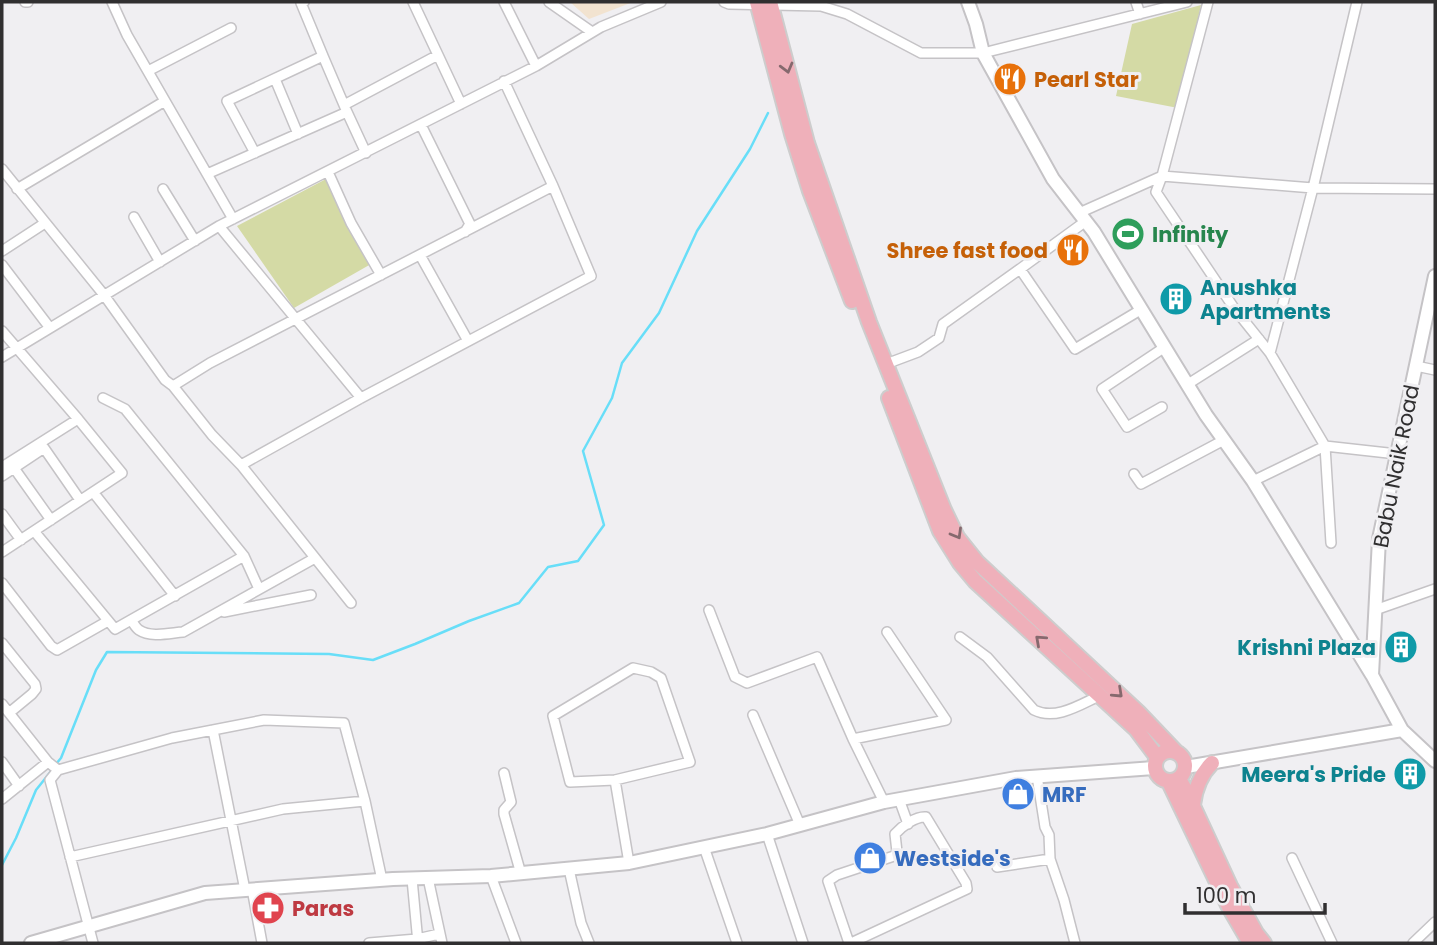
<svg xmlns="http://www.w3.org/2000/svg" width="1437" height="945" viewBox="0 0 1437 945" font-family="Poppins,sans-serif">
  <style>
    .industrial { fill: #f2e3d0 }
    .green { fill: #d4daa5 }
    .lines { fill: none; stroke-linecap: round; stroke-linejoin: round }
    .stream { stroke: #68def8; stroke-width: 2.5 }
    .street-casing { stroke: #c5c3c6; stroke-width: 12 }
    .secondary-casing { stroke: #c5c3c6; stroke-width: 16 }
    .primary-casing { stroke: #cdcdcd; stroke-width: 18 }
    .street { stroke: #fff; stroke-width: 9 }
    .secondary { stroke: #fff; stroke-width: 12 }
    .primary { stroke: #efb0ba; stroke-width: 14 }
    .oneway { stroke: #86696e }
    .labels { text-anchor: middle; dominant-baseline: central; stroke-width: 6; stroke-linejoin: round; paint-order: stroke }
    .food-label { font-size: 21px; font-weight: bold; fill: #c56008; stroke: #f0eff2; text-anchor: start }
    .leisure-label { font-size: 21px; font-weight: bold; fill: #27864d; stroke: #f0eff2; text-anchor: start }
    .culture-label { font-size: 21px; font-weight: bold; fill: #0d838f; stroke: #f0eff2; text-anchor: end }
    .street-label { font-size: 21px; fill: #302f30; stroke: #f0eff2 }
    .shop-label { font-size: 21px; font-weight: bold; fill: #366cbe; stroke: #f0eff2; text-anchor: start }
    .health-label { font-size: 21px; font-weight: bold; fill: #be3a42; stroke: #f0eff2; text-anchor: start }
  </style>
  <rect width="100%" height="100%" fill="#f0eff2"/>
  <path class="industrial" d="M570,2H633L589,19Z"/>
  <path class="green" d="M1201,5L1178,108L1116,96L1132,24Z
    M326,179L371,264L294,308L237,226Z"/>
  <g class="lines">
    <path class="stream" d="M56,764L61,758L96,670L107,652L329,654L373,660L415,644L469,621L519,603L548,567L578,561L604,525L583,451L612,398L622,363L659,313L697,231L750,149L768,113
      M2,865L16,838L36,790L52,770"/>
    <defs>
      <path id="street" d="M25,2H28
        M112,2L127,35L233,219
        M304,2L301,3L323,56
        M413,2L438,55
        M504,2L536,66
        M549,2L592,32
        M724,2L729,4L821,6L847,14L921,53H983L1187,2
        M1136,2L1140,14
        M1208,2L1162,176L1313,188L1270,353L1325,446L1331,543
        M1357,2L1313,188L1435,189
        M148,71L231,28
        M275,79L298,134
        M344,105L438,55L461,104
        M421,125L470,224L465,232
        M255,153L227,101L323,56L347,112
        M2,169L104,295L165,380L173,386L212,435L241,465
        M328,172L351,223L381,275
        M207,174L347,112L366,153
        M1162,176L1156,192L1234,308L1270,353
        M17,189L165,101
        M163,189L195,241
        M1079,213L1162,176
        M134,217L160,262
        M1086,221L1020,269L1075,349L1142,309
        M219,226L361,398
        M2,251L45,223
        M420,255L468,341
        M2,265L50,328
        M2,331L78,419
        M2,357L219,226L536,66L601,27L661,2
        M886,364L918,352L939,338L943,324L1020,269
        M1416,366L1435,370
        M1188,384L1259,339
        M173,386L210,363L553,186
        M103,398L125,409L244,556L259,589
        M1162,407L1127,427L1102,389L1165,347
        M2,467L78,419L122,473L2,552
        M14,468L51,520
        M1134,474L1141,484L1224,440
        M2,476L44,448L80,500
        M1253,481L1325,446L1397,454
        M93,492L175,596
        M2,514L21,540
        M34,531L115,629L244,556
        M2,583L51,646L57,650L108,621
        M351,603L241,465L361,398L591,276L553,186L504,81
        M709,610L735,677L747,683L817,657L853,739L884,802
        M1375,610L1435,589
        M224,612L311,595
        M131,620C134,624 136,628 139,630C151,638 170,633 183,632L315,558
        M960,637L987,657L1034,710C1056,721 1081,704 1101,695
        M2,643L35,684L36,689L32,694L9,713
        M633,668L651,672L661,678L690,762L615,780L570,782L553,716Z
        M2,704L48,762
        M753,715L800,825
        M213,730L245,890
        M853,739L946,720L887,632
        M2,762L19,786
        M58,770L172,738L264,720L344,723L365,801L382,880
        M504,773L511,802L504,810V814L521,874
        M1037,776L1045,827L1049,835L1050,859L1064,900L1075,943
        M615,780L629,863
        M2,799L48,762L58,770L50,780L93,943
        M899,799L908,824
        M767,834L803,943
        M704,847L737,943
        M70,857L283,809L365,801
        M1292,858L1332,943
        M997,867L1050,859
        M569,869L581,923L589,943
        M491,876L516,943
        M428,878L442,943
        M412,879L418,943
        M252,889L262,943
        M369,943L417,939L439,934
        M849,943L828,881L837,875L894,856L897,852L895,834C902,826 916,816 926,817L966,883L967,889L851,943
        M1413,943L1435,922"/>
      <path id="secondary" d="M968,2L976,24L983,53L1053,179L1094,232L1206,415L1253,481L1372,675
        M1435,276L1379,539L1372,675L1402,730L1435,761
        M1186,767L1402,730
        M31,943L205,893L393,879L491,876L629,863L767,834L884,802L1016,778L1154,768"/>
      <path id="primary" d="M757,2L792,134L810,191L852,301
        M770,2L807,143L869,322L944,510L957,537L977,562L1138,712L1177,753
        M889,398L940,531L960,563L975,581L1136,729L1157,757
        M1155 766a15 15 0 1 1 30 0a15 15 0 1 1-30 0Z
        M1179,779L1186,791L1230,886L1256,933L1264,943
        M1169,782L1229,907L1250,943
        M1193,805C1195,788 1200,775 1212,763"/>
    </defs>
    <use href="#street" class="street-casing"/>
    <use href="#secondary" class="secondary-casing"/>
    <use href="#primary" class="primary-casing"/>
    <use href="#street" class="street"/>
    <use href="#secondary" class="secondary"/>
    <use href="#primary" class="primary"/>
  </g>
  <defs><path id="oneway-chevron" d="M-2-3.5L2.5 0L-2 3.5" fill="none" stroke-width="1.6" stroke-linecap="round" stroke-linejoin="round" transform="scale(1.75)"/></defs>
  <g class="oneway">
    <use href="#oneway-chevron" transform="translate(787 68) rotate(75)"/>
    <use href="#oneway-chevron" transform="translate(957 534) rotate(60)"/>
    <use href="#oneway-chevron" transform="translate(1040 640) rotate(-138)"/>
    <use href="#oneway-chevron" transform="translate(1118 693) rotate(43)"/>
  </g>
  <defs>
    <symbol id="restaurant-disc" viewBox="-11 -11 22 22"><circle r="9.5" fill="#e8710a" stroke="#f0eff2"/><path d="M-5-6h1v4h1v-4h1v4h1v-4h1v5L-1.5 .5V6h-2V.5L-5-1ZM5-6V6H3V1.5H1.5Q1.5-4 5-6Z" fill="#fff"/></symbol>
    <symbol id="stadium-disc" viewBox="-11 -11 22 22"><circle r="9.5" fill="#2e9e5b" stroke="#f0eff2"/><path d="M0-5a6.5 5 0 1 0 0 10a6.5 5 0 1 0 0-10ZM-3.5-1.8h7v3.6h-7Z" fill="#fff"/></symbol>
    <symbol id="building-disc" viewBox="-11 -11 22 22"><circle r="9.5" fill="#0f9aa8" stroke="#f0eff2"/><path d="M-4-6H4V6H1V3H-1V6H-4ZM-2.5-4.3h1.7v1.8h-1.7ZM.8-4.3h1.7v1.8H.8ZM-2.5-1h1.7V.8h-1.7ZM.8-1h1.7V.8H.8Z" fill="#fff"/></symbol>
    <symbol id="shop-disc" viewBox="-11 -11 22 22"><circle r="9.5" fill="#3f7fe0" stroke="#f0eff2"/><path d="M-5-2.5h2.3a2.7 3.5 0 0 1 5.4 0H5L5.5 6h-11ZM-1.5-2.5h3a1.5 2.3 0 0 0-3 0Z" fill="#fff"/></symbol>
    <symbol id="pharmacy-disc" viewBox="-11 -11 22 22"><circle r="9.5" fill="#e0444e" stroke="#f0eff2"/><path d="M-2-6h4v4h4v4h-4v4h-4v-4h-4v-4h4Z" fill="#fff"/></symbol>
  </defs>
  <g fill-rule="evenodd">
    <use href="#restaurant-disc" x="991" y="60" width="38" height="38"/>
    <use href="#stadium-disc" x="1109" y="215" width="38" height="38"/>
    <use href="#restaurant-disc" x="1054" y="231" width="38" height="38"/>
    <use href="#building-disc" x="1157" y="280" width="38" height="38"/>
    <use href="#building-disc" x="1382" y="628" width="38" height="38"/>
    <use href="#building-disc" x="1391" y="755" width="38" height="38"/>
    <use href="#shop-disc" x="999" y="775" width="38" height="38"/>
    <use href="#shop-disc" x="851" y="839" width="38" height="38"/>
    <use href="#pharmacy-disc" x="249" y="889" width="38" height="38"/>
  </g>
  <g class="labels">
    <g class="food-label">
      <text x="1034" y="79">Pearl Star</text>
      <text x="1048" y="250" text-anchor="end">Shree fast food</text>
    </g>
    <g class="leisure-label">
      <text x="1152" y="234">Infinity</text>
    </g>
    <g class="culture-label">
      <text x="1200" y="287" text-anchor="start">Anushka<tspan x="1200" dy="24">Apartments</tspan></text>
      <text x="1376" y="647">Krishni Plaza</text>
      <text x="1386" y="774">Meera's Pride</text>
    </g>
    <g class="street-label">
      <text transform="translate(1396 466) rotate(-79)">Babu Naik Road</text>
    </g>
    <g class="shop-label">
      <text x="1042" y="794">MRF</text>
      <text x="894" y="858">Westside's</text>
    </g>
    <g class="health-label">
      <text x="292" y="908">Paras</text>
    </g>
  </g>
  <rect width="1437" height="945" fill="none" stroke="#302f30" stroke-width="7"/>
  <path d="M1185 903v10h140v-10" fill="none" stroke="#302f30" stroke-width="3.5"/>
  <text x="1196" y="903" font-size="21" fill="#302f30" stroke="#f0eff2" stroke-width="5" paint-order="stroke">100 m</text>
</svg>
